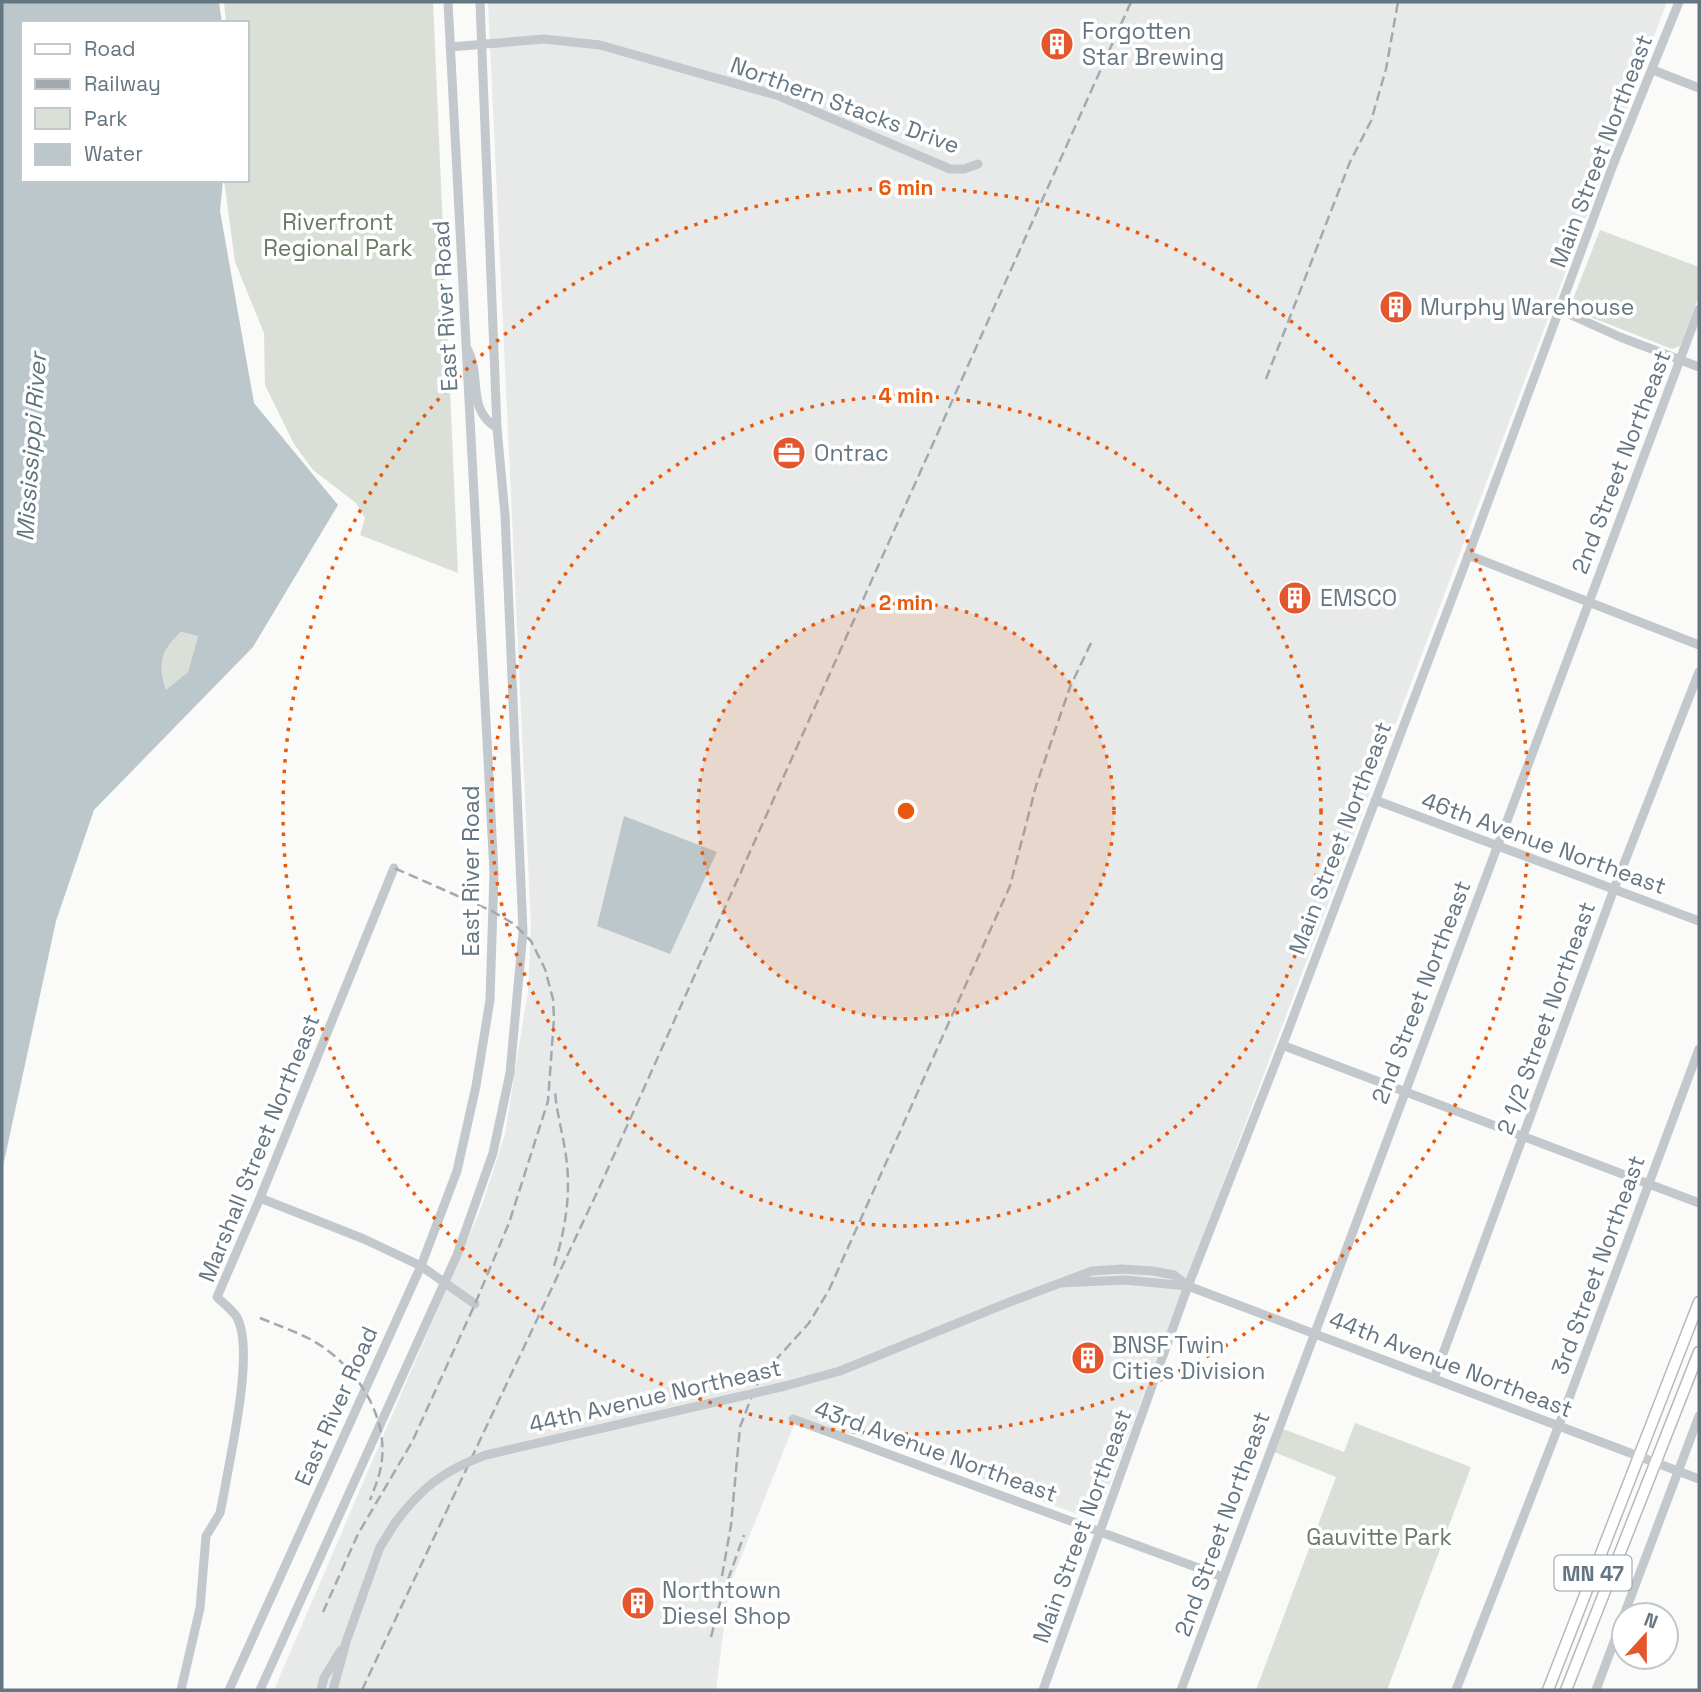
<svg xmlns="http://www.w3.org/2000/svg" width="1701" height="1692" viewBox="0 0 1701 1692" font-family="'Space Grotesk',sans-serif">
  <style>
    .built { fill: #e8e9e9 }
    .green { fill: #dadfd7 }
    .water { fill: #bbc7cb; fill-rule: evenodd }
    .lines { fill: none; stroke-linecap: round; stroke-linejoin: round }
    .major-casing { stroke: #b5babe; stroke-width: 13 }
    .minor { stroke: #c3c8cc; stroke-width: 9 }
    .major { stroke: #fff; stroke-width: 10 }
    .rail { stroke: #a2aab0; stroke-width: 2.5; stroke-dasharray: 10 5; stroke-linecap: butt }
    .minor-bridge { stroke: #c3c8cc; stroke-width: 9 }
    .ring { fill: none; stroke: #e8590c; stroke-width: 3.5; stroke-dasharray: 3.5 7 }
    .labels { text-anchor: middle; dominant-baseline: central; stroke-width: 7; stroke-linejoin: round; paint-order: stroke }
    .shield { fill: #fff; stroke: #939fa8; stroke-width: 2 }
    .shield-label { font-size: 21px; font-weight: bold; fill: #657683 }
    .poi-label { font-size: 23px; fill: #657683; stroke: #fff; text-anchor: start }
    .street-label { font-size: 23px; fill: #657683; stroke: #fff }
    .park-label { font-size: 23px; fill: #687a64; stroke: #fff }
    .water-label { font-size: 24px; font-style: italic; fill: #60757c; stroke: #fff }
    .centre { fill: #e8590c; stroke: #fff; stroke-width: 3.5 }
    .ring-label { font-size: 21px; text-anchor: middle; font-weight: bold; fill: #e8590c; stroke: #fff; stroke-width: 7; stroke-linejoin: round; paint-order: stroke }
  </style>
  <rect width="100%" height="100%" fill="#fafaf8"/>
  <path class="built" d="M488,2H1667L1096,1521L870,1438L795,1422L729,1587L716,1690H274L481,1208L505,1134L528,990L531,927Z"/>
  <path class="green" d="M224,2H433L458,573L360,535L365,518L356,503L313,470L294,444L265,385L264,333L235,262L224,180H247V23H226Z
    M1600,230L1699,267V296L1680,346L1672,349L1575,311L1572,302Z
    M181,632L198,636L188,672L166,691C159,661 159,654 181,632Z
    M1355,1423L1471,1467L1387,1690H1256L1336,1477L1274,1452L1283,1429L1344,1452Z"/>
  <path class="water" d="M2,2H219L222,23H23V180H223L220,211L254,403L338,505L253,647L94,810L56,921L2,1171ZM181,632L198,636L188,672L166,690C158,663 160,652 181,632Z
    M624,816L717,852L670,954L597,926Z"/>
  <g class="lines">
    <defs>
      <path id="major" d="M1548,1690L1699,1302
        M1566,1690L1699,1352"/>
    </defs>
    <use href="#major" class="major-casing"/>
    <path class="minor" d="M450,47L544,39L600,45L779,96L950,169H964L978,164
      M1653,70L1699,88
      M1560,310L1620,337L1699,367
      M468,350C482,378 466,409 497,428
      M1468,555L1699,645
      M1375,800L1699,921
      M1282,1045L1699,1203
      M260,1198L364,1239L421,1266L475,1304
      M1060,1283L1125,1280L1188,1286L1699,1479
      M840,1371L1007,1303L1092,1271L1121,1269L1153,1271L1174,1275L1188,1286
      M1434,1378L1614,889L1699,672
      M793,1419L1223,1577
      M1624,1615L1699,1416
      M181,1690L200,1608L206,1536L220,1513L224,1493C230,1456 256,1347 236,1316C231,1309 223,1303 217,1297L260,1198L394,868
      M229,1690L421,1266L457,1171L476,1086L490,1000L494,873L448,2
      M260,1690L457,1255L493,1153L510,1073L523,932L505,515L497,428L480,2
      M321,1690L324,1678L341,1650
      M333,1690L346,1642L380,1547L395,1523
      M1043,1690L1188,1286L1286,1036L1462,572L1613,165L1679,2
      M1181,1690L1699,309
      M1456,1690L1559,1425L1699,1049
      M1596,1690L1624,1615"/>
    <use href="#major" class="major"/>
    <path class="rail" d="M1266,379L1350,162L1371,121L1386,69L1398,2
      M554,1266C566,1228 572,1189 565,1150C562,1130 556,1110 555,1090
      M260,1318C277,1325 294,1331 310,1339C351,1361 387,1410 382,1459C381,1473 375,1487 370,1500
      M722,1576L731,1525L740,1427L755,1388L763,1374L809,1323L829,1290L1010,886L1036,786L1070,687L1092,641
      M323,1612L358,1534L412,1442L475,1304L509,1223L548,1101L554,1018L553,999L545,969L531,941L514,924L492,911L394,868
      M711,1637L721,1599L744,1535
      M362,1690L601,1184L1131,2"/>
    <path class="minor-bridge" d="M395,1523C421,1488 444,1470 486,1455L785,1386L840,1371"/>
  </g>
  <circle cx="906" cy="811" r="208" fill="#e8590c" fill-opacity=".12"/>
  <g class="ring">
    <circle cx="906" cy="811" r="208"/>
    <circle cx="906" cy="811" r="415"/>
    <circle cx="906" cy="811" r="623"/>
  </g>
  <defs>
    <symbol id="building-disc" viewBox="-11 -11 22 22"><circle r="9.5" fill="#e4572e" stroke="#fff"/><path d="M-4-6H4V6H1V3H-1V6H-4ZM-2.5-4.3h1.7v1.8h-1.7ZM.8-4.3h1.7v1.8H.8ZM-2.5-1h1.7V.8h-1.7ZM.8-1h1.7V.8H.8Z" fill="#fff"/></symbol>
    <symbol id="office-disc" viewBox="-11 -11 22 22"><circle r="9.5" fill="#e4572e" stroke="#fff"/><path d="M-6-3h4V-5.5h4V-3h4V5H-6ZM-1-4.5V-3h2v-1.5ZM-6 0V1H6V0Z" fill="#fff"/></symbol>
  </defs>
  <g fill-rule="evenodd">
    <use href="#building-disc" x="1038" y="25" width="38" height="38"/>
    <use href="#building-disc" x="1377" y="288" width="38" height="38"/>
    <use href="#office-disc" x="770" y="434" width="38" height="38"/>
    <use href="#building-disc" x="1276" y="579" width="38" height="38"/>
    <use href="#building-disc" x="1069" y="1339" width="38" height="38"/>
    <use href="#building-disc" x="619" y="1584" width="38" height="38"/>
  </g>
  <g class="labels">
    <rect class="shield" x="1554.5" y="1555.5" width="77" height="35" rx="5"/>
    <g class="shield-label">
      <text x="1593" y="1573">MN 47</text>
    </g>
    <g class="poi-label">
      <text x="1082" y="31">Forgotten<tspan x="1082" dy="26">Star Brewing</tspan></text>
      <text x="1420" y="307">Murphy Warehouse</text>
      <text x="814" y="453">Ontrac</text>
      <text x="1320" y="598">EMSCO</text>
      <text x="1112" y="1345">BNSF Twin<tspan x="1112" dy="26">Cities Division</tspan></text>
      <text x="662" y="1590">Northtown<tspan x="662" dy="26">Diesel Shop</tspan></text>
    </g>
    <g class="street-label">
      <text transform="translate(845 105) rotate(20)">Northern Stacks Drive</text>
      <text transform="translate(1601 151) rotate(-69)">Main Street Northeast</text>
      <text transform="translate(445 306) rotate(-93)">East River Road</text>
      <text transform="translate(1621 462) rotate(-69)">2nd Street Northeast</text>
      <text transform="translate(1340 838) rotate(-69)">Main Street Northeast</text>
      <text transform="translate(1544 843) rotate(20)">46th Avenue Northeast</text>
      <text transform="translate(471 871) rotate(-90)">East River Road</text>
      <text transform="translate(1421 992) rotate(-69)">2nd Street Northeast</text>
      <text transform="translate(1546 1018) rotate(-70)">2 1/2 Street Northeast</text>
      <text transform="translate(259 1148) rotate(-68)">Marshall Street Northeast</text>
      <text transform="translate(1598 1265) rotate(-70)">3rd Street Northeast</text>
      <text transform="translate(1451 1364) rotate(21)">44th Avenue Northeast</text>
      <text transform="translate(655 1396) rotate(-13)">44th Avenue Northeast</text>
      <text transform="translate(336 1406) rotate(-66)">East River Road</text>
      <text transform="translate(936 1451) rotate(20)">43rd Avenue Northeast</text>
      <text transform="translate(1222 1524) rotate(-70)">2nd Street Northeast</text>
      <text transform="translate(1082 1526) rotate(-70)">Main Street Northeast</text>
    </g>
    <g class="park-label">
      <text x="338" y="222">Riverfront<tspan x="338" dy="26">Regional Park</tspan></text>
      <text x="1379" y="1537">Gauvitte Park</text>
    </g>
    <g class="water-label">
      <text transform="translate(31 447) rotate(-86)">Mississippi River</text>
    </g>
  </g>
  <circle cx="906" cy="811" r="10" class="centre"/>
  <g class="ring-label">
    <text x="906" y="195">6 min</text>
    <text x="906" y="403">4 min</text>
    <text x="906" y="610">2 min</text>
  </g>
  <rect width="1701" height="1692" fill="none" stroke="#657683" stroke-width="7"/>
  <rect x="21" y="21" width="228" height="161" fill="#ffffff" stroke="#c1c8cd" stroke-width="2"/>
  <rect x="35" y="44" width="35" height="10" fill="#ffffff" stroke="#c1c8cd" stroke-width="2"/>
  <text x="84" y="56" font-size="21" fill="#657683">Road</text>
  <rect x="35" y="79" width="35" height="10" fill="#a2aab0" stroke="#c1c8cd" stroke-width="2"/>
  <text x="84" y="91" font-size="21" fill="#657683">Railway</text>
  <rect x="35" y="108" width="35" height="21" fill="#dadfd7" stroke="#c1c8cd" stroke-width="2"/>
  <text x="84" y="126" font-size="21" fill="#657683">Park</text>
  <rect x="35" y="144" width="35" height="21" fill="#bbc7cb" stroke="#c1c8cd" stroke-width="2"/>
  <text x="84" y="161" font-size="21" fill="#657683">Water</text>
  <g transform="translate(1645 1636) rotate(21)"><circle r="33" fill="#ffffff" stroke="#c1c8cd" stroke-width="2"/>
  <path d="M0-5L12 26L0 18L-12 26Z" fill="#e4572e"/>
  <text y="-10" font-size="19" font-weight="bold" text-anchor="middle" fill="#657683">N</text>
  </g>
</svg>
